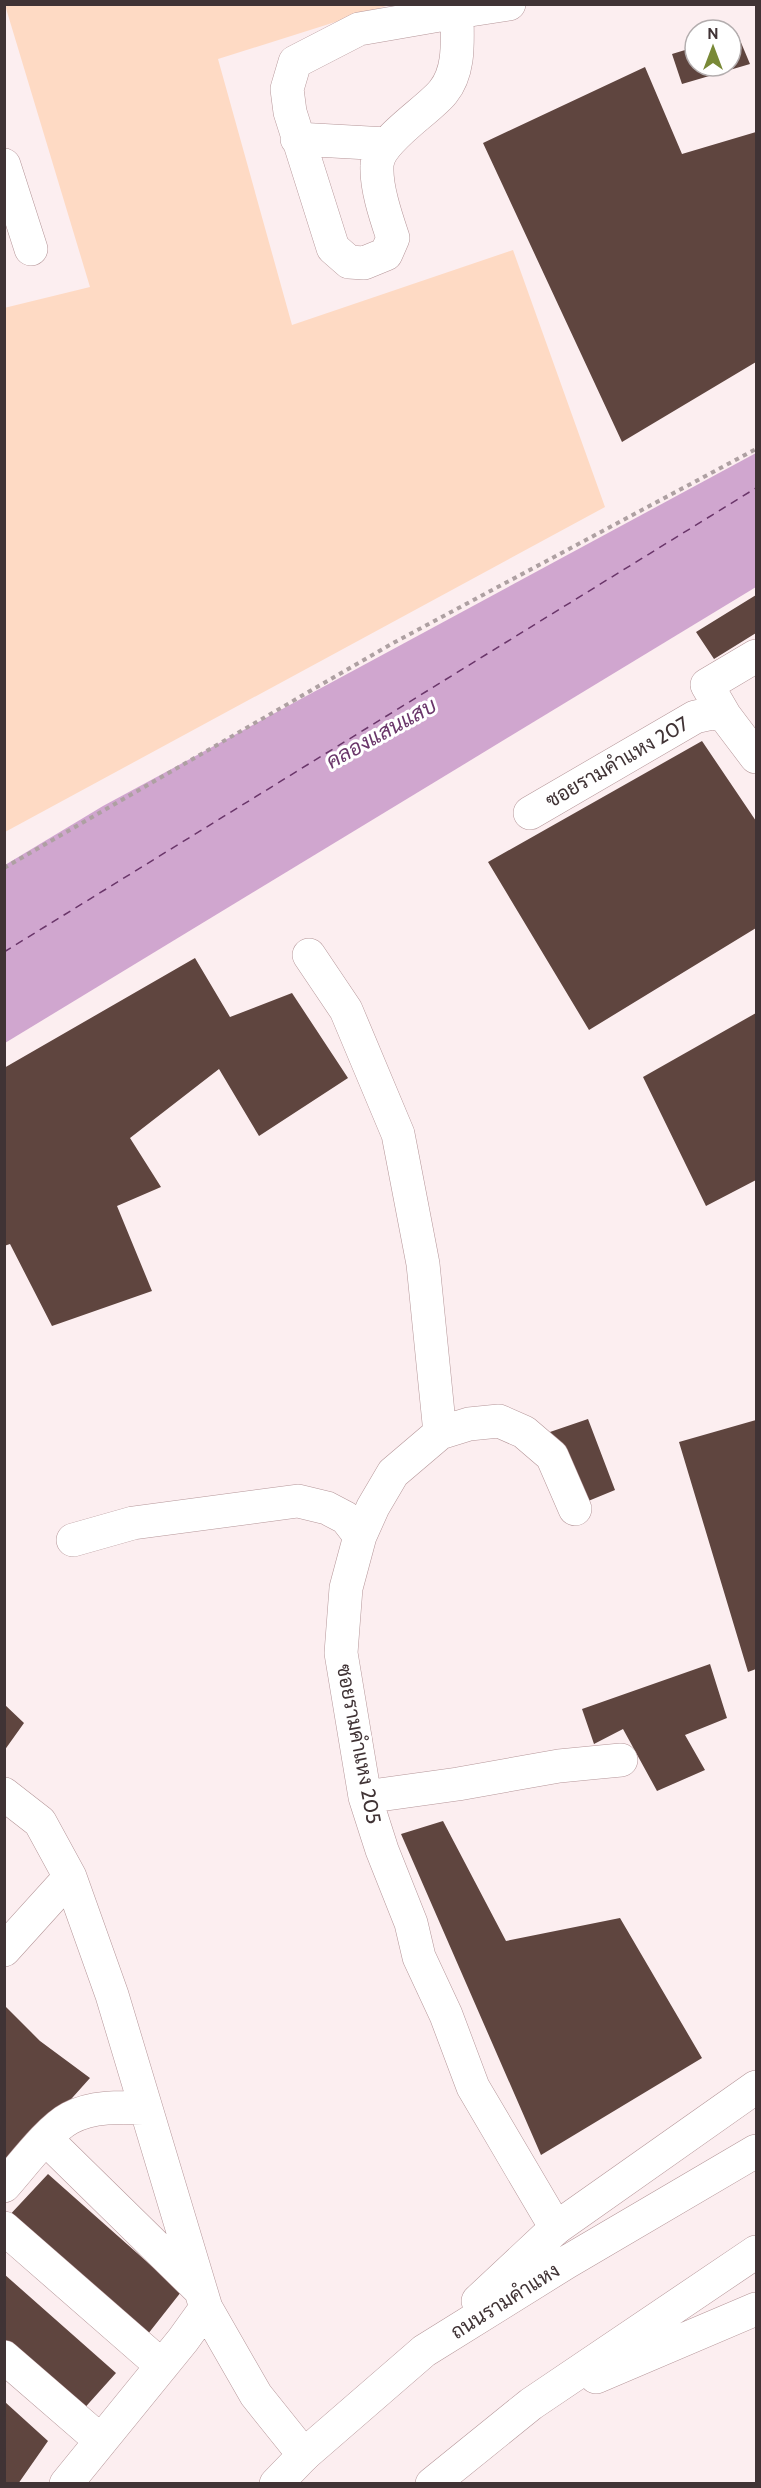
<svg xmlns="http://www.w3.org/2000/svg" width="761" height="2488" viewBox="0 0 761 2488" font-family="Cabin,Sarabun,sans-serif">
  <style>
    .green { fill: #fedac4 }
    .water { fill: #d0a6cf }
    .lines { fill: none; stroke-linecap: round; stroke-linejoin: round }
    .ferry { stroke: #6a366a; stroke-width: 1.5; stroke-dasharray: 8 6; stroke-linecap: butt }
    .building { fill: #5f453f }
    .minor-casing { stroke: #b59699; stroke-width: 34 }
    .major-casing { stroke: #b59699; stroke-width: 34 }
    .path { stroke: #aea0a2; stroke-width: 4; stroke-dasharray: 4.5 4.5; stroke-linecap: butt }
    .minor { stroke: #fff; stroke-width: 33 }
    .major { stroke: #fff; stroke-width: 33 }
    .labels { text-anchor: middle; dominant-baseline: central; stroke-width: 6; stroke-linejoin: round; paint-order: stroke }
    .street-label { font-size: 20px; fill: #403335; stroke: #fff }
    .water-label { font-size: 21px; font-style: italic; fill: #6a366a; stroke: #fff }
  </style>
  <rect width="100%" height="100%" fill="#fceef0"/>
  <path class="green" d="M5,5H389L218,59L292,325L513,250L605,507L5,832L4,308L90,287Z"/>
  <path class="water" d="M756,453V587L5,1043V865L103,806Z"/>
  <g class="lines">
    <path class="ferry" d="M4,952L756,488"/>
  </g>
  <path class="building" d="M737,33L750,64L682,84L672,54L695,47V66H731V35Z
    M645,67L682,154L756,132V362L622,442L483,143Z
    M756,595V633L714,659L696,632Z
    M702,741L756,821V928L589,1030L488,862Z
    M195,958L230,1017L292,993L348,1078L259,1136L219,1069L130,1138L161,1187L117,1206L152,1291L52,1326L10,1244L4,1246V1068Z
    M756,1013V1180L706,1206L643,1077Z
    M588,1419L615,1490L581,1504L547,1433Z
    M756,1420V1669L748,1672L679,1442Z
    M710,1664L727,1718L685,1735L705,1770L657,1791L623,1729L594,1744L582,1709Z
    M4,1704L24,1723L4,1751Z
    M443,1821L506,1941L620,1918L702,2058L541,2155L401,1834Z
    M4,2005L40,2041L90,2078L4,2174Z
    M48,2174L181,2292L144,2339L6,2219Z
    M4,2274L116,2373L81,2412L4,2346Z
    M5,2402L48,2441L18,2484H5Z"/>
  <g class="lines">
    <defs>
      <path id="minor" d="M457,12C457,38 461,70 443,92C428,111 377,141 377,166C376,188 386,217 393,238L386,254L364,263L349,262L333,248L290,112L287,89L295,62L359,29Z
        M457,12L509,4
        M297,139L387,144
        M4,165L31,249
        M725,716L707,685L756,656
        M530,813L695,717L713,713L725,716L756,757
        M309,955L346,1010L398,1134L423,1264L440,1433
        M73,1540L133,1523L298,1501L327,1508L346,1518L360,1536
        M4,1794L40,1822L70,1877L112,1995L206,2308L256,2395L304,2455
        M365,1797L458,1784L559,1766L621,1760
        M4,1950L70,1877
        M46,2139L199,2289
        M4,2186C21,2167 49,2129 70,2118C92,2106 121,2107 144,2108
        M4,2228L162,2366
        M556,2228L473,2087L446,2015L419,1957L411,1923L382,1850L365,1797L341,1653L346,1588L360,1536L373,1507L393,1473L440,1433L469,1424L499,1421L524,1432L552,1456L575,1509
        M4,2357L101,2441
        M66,2484L183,2340L206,2308"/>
      <path id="major" d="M478,2301L556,2228L756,2087
        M596,2377L756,2309
        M276,2484L304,2455L424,2351L567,2262L756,2151
        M432,2484L531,2404L756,2252"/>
    </defs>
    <use href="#minor" class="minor-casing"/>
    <use href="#major" class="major-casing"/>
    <path class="path" d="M4,868L395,642L756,449"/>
    <use href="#minor" class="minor"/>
    <use href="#major" class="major"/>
  </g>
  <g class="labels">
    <g class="street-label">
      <text transform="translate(617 762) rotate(-30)">ซอยรามคำแหง 207</text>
      <text transform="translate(359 1744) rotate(79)">ซอยรามคำแหง 205</text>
      <text transform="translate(505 2301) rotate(-32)">ถนนรามคำแหง</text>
    </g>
    <g class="water-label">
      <text transform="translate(381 733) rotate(-29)">คลองแสนแสบ</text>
    </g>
  </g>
  <rect width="761" height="2488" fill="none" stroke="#403335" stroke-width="12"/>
  <g transform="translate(713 48)"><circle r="28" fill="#ffffff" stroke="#b3adae" stroke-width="1.5"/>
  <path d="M0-4.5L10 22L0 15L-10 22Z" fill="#798937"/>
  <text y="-9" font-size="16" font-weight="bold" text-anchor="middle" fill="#403335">N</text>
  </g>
</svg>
